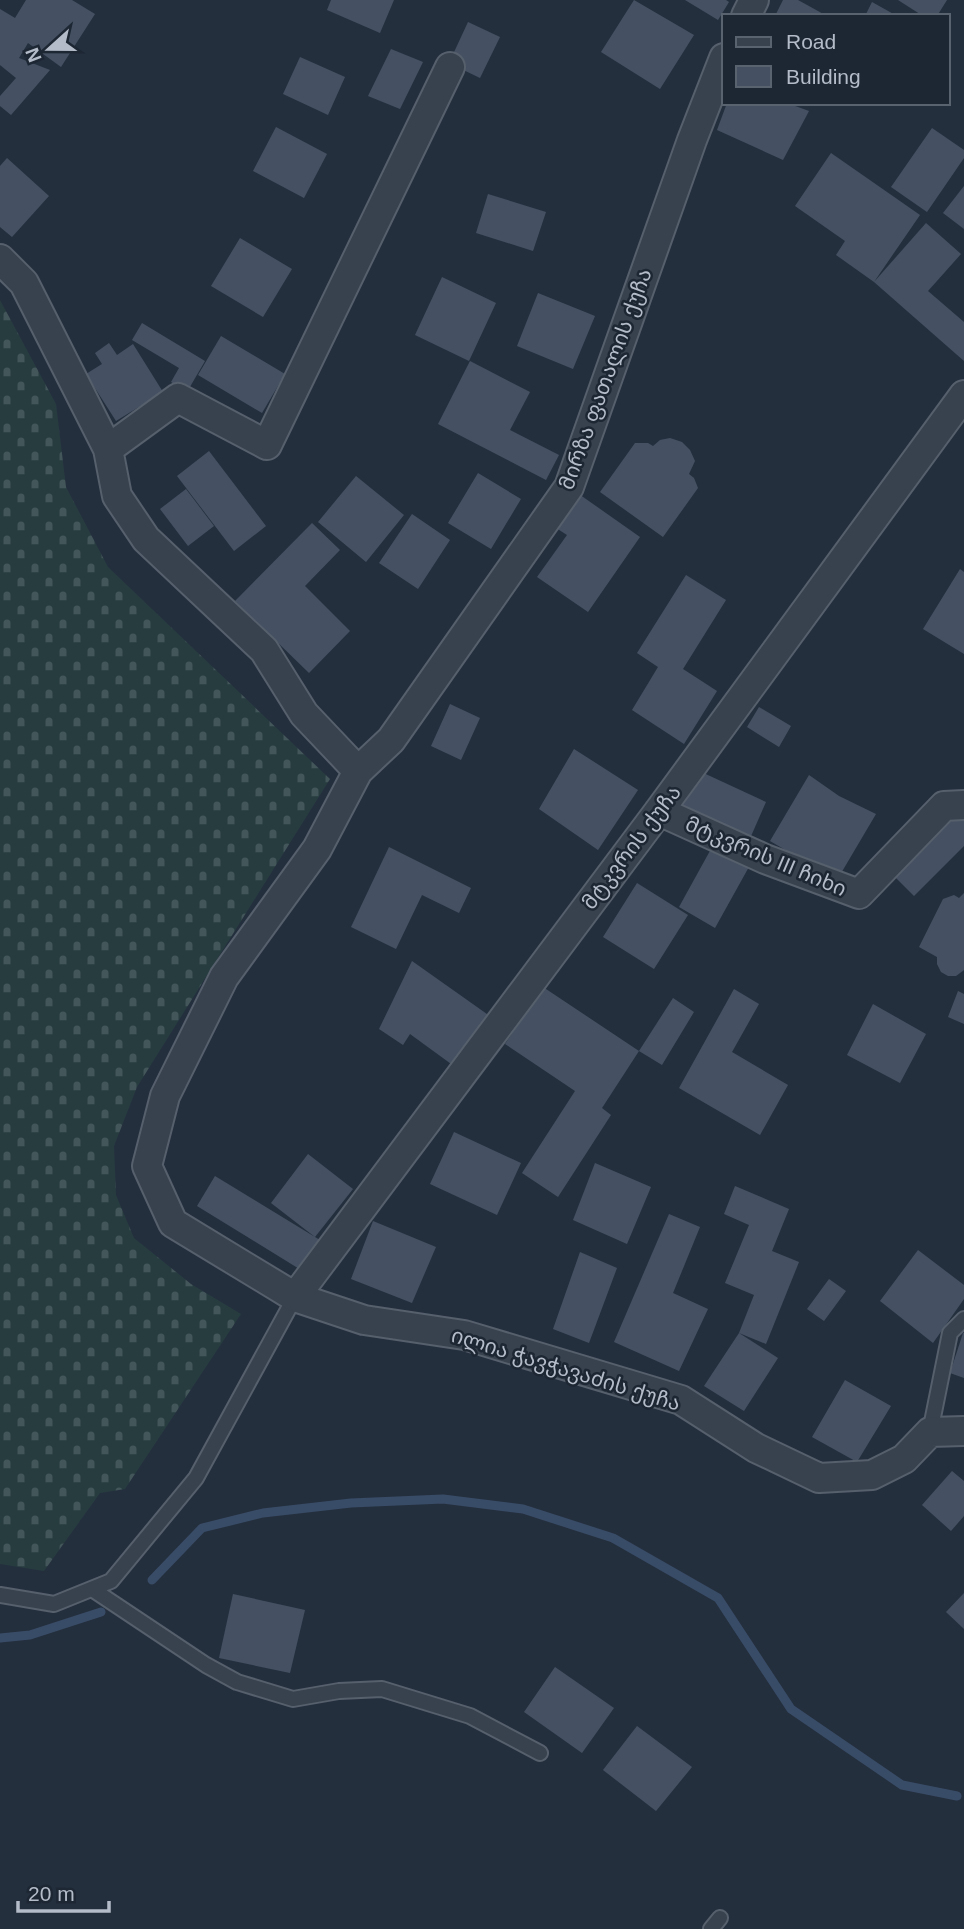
<svg xmlns="http://www.w3.org/2000/svg" width="964" height="1929" viewBox="0 0 964 1929" font-family="Arial,'Noto Sans Georgian',sans-serif">
  <style>
    .cemetery { fill: url(#cemetery-stones) }
    .lines { fill: none; stroke-linecap: round; stroke-linejoin: round }
    .stream { stroke: #394c67; stroke-width: 9 }
    .building { fill: #455162 }
    .lane-casing { stroke: #565f6c; stroke-width: 18 }
    .street-casing { stroke: #565f6c; stroke-width: 32 }
    .lane { stroke: #38414e; stroke-width: 14 }
    .street { stroke: #38414e; stroke-width: 28 }
    .labels { text-anchor: middle; dominant-baseline: central; stroke-width: 5; stroke-linejoin: round; paint-order: stroke }
    .street-label { font-size: 21px; fill: #b4bcc9; stroke: #1d2633 }
  </style>
  <defs>
    <pattern id="cemetery-stones" width="16" height="16" patternUnits="userSpaceOnUse" patternTransform="scale(1.75)"><rect width="16" height="16" fill="#263c3f"/><path d="M2 7V4a2 2 0 0 1 4 0v3zM10 15v-3a2 2 0 0 1 4 0v3z" fill="#435659"/></pattern>
  </defs>
  <rect width="100%" height="100%" fill="#242f3e"/>
  <path class="cemetery" d="M0,300L56,404L66,487L108,567L330,779L137,1087L114,1146L116,1195L134,1238L191,1284L241,1314L125,1489L100,1493L44,1571L0,1564Z"/>
  <g class="lines">
    <path class="stream" d="M152,1580L202,1528L263,1513L351,1503L443,1499L523,1509L613,1538L718,1598L791,1709L902,1785L957,1796
      M0,1638L30,1635L101,1612"/>
  </g>
  <path class="building" d="M26,0H72L95,14L61,67L28,43L19,58L50,70L11,115L0,106V96L16,78L0,65V9L15,18Z
    M331,0H394L380,33L327,10Z
    M634,0L694,35L660,89L601,52Z
    M685,0H726L729,2L718,20Z
    M783,0H798L827,16H775Z
    M898,0H947L937,16H923Z
    M872,2L897,16H865Z
    M468,22L500,37L480,78L449,63Z
    M391,49L423,62L400,109L368,96Z
    M300,57L345,77L328,115L283,94Z
    M727,103H787L809,111L783,160L717,130Z
    M276,127L327,154L304,198L253,171Z
    M932,128L964,150V158L927,212L891,187Z
    M831,153L920,215L874,282L836,255L845,241L795,206Z
    M7,158L49,196L12,237L0,227V166Z
    M964,186V229L943,213Z
    M488,194L546,212L533,251L476,233Z
    M926,223L961,254L928,291L964,322V361L874,282Z
    M240,238L292,269L263,317L211,286Z
    M442,277L496,303L469,361L415,335Z
    M538,293L595,316L573,369L517,346Z
    M142,323L205,361L187,392L171,382L179,368L132,340Z
    M221,336L285,374L262,413L198,375Z
    M109,343L117,355L133,344L163,392L116,421L86,374L102,364L95,353Z
    M470,361L530,392L510,430L559,455L546,480L438,424Z
    M670,438L682,442L690,450L695,461L689,474L694,478L698,488L663,537L600,492L635,443H648L653,446L660,440Z
    M209,451L266,526L234,551L177,476Z
    M478,473L521,499L491,549L448,523Z
    M356,476L404,515L366,562L318,522Z
    M186,489L214,526L188,546L160,509Z
    M576,492L640,537L588,612L537,577L567,535L553,526Z
    M412,514L450,540L418,589L379,563Z
    M312,523L340,550L305,586L350,631L309,673L235,601Z
    M960,569L964,572V654L923,629Z
    M686,575L726,600L683,669L717,691L684,744L632,710L658,667L637,653Z
    M450,704L480,718L461,760L431,746Z
    M759,707L791,726L779,747L747,727Z
    M574,749L638,790L598,850L539,809Z
    M697,770L766,802L748,843L677,811Z
    M809,775L839,796L876,814L837,880L770,841Z
    M957,810L964,818V846L914,896L892,874Z
    M389,847L471,888L459,913L422,895L396,949L351,927Z
    M711,849L750,865L715,928L679,907Z
    M637,883L688,915L654,969L603,937Z
    M964,893V970L956,976H948L941,972L937,964V957L919,947L943,899L954,895L959,898Z
    M412,961L494,1019L458,1069L410,1034L403,1045L379,1029Z
    M543,987L639,1051L602,1108L611,1115L558,1197L522,1173L575,1091L505,1044Z
    M734,989L759,1004L732,1052L788,1085L760,1135L679,1088Z
    M958,991L964,994V1024L948,1017Z
    M673,998L694,1012L662,1065L639,1051Z
    M873,1004L926,1034L900,1083L847,1055Z
    M454,1132L521,1163L497,1215L430,1184Z
    M308,1154L353,1189L315,1237L320,1240L301,1270L197,1206L215,1176L315,1237L271,1203Z
    M595,1163L651,1187L627,1244L573,1220Z
    M735,1186L789,1209L772,1251L799,1262L766,1344L739,1333L778,1358L744,1411L704,1386L739,1333L754,1295L725,1283L749,1225L724,1214Z
    M669,1214L700,1227L673,1293L708,1309L679,1371L614,1342Z
    M373,1221L436,1247L412,1303L351,1279Z
    M918,1250L964,1285V1299L933,1343L880,1301Z
    M580,1252L617,1268L589,1343L553,1329Z
    M829,1279L846,1291L824,1321L807,1309Z
    M963,1333H964V1378L950,1373Z
    M845,1380L891,1406L857,1462L812,1437Z
    M952,1471L964,1481V1516L951,1531L922,1505Z
    M964,1593V1629L946,1612Z
    M233,1594L305,1610L290,1673L219,1658Z
    M555,1667L614,1708L582,1753L524,1712Z
    M637,1726L692,1767L656,1811L603,1770Z"/>
  <g class="lines">
    <defs>
      <path id="lane" d="M930,1432L950,1333L964,1319
        M92,1589L206,1665L237,1682L293,1699L339,1691L382,1689L470,1716L540,1753
        M0,1595L54,1604L111,1581L196,1478L295,1297
        M711,1929L720,1918"/>
      <path id="street" d="M746,16L754,0
        M0,259L24,283L108,449L117,496L146,539L264,650L304,714L358,771L317,849L224,977L165,1096L147,1166L173,1223L295,1297L364,1320L464,1335L681,1400L756,1448L819,1478L872,1475L904,1459L930,1432L964,1431
        M108,449L178,398L267,445L450,67
        M358,771L391,740L569,487L692,140L724,58
        M659,811L765,859L859,894L944,806L964,805
        M295,1297L659,811L964,395"/>
    </defs>
    <use href="#lane" class="lane-casing"/>
    <use href="#street" class="street-casing"/>
    <use href="#lane" class="lane"/>
    <use href="#street" class="street"/>
  </g>
  <g class="labels">
    <g class="street-label">
      <text transform="translate(605 379) rotate(-70)">მირზა ფათალის ქუჩა</text>
      <text transform="translate(631 847) rotate(-53)">მტკვრის ქუჩა</text>
      <text transform="translate(766 856) rotate(23)">მტკვრის III ჩიხი</text>
      <text transform="translate(566 1369) rotate(17)">ილია ჭავჭავაძის ქუჩა</text>
    </g>
  </g>
  <rect x="722" y="14" width="228" height="91" fill="#1d2633" stroke="#59626f" stroke-width="2"/>
  <rect x="736" y="37" width="35" height="10" fill="#38414e" stroke="#59626f" stroke-width="2"/>
  <text x="786" y="49" font-size="21" fill="#b4bcc9">Road</text>
  <rect x="736" y="66" width="35" height="21" fill="#455162" stroke="#59626f" stroke-width="2"/>
  <text x="786" y="84" font-size="21" fill="#b4bcc9">Building</text>
  <g transform="translate(49 49) rotate(249)" stroke="#1d2633" stroke-width="5" paint-order="stroke">
  <path d="M0-5L12 26L0 18L-12 26Z" fill="#b4bcc9"/>
  <text y="-10" font-size="19" font-weight="bold" text-anchor="middle" fill="#b4bcc9">N</text>
  </g>
  <path d="M18 1901v10h91v-10" fill="none" stroke="#b4bcc9" stroke-width="3.5"/>
  <text x="28" y="1901" font-size="21" fill="#b4bcc9" stroke="#1d2633" stroke-width="5" paint-order="stroke">20 m</text>
</svg>
